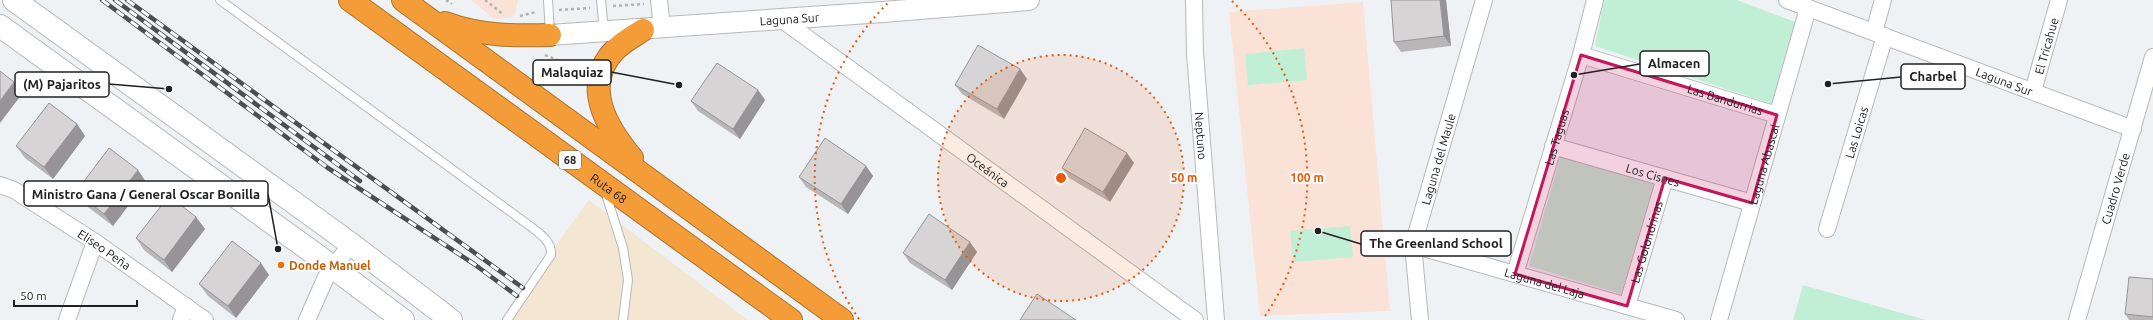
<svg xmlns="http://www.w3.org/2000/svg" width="2153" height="320" viewBox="0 0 2153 320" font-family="Ubuntu,sans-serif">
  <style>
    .industrial { fill: #f3e6d2 }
    .education { fill: #fae2d7 }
    .green { fill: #c1efd6 }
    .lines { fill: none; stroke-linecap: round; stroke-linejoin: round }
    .service-casing { stroke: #b6b8bb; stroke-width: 10 }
    .minor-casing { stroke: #b6b8bb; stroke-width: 18 }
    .tertiary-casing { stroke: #b6b8bb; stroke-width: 22 }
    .secondary-casing { stroke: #b6b8bb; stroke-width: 24 }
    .motorway-casing { stroke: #aa7230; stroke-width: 24 }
    .path { stroke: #b0b3b5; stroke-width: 2.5; stroke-dasharray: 3 3; stroke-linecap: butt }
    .service { stroke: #fff; stroke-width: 8 }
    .minor { stroke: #fff; stroke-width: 16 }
    .tertiary { stroke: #fff; stroke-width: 20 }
    .secondary { stroke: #fff; stroke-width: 22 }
    .motorway { stroke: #f49d38; stroke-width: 22 }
    .rail-casing { stroke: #4d4e50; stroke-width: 4.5 }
    .rail { stroke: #fff; stroke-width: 3; stroke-dasharray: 9; stroke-linecap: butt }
    .wall { fill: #b9b6b8 }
    .shaded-wall { fill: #969496 }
    .building { fill: #d7d4d6; stroke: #969496 }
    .marked { fill: #c2185b; fill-opacity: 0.2; stroke: #c2185b; stroke-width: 3; stroke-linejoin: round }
    .ring { fill: none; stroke: #e8590c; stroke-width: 2; stroke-dasharray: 2 4 }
    .food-dot { fill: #e8710a; stroke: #fff; stroke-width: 1.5 }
    .labels { text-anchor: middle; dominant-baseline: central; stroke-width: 4; stroke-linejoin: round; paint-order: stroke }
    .shield { fill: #fff; stroke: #636464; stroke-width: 1 }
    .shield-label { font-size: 11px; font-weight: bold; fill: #202122 }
    .street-label { font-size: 12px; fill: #202122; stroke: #fff }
    .food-label { font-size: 12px; font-weight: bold; fill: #c56008; stroke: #fff; text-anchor: start }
    .centre { fill: #e8590c; stroke: #fff; stroke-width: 2 }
    .ring-label { font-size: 12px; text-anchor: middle; font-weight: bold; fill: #e8590c; stroke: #fff; stroke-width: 4; stroke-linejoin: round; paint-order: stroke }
    .leader { fill: none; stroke: #202122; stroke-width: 1.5 }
    .callout-dot { fill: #202122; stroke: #fff; stroke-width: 1.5 }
    .callout { fill: #fff; stroke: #202122; stroke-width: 1.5 }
    .callout-label { font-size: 13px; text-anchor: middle; font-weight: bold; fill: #202122 }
  </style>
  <rect width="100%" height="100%" fill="#eff2f5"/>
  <path class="industrial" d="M589,200L748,320H502Z"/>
  <path class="education" d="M471,0H518L514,17L494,19Z
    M1363,2L1390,311L1260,316L1229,12Z"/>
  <path class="green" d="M1604,0H1737L1798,23L1772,104L1595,46Z
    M1304,48L1307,80L1248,85L1245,54Z
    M1562,152L1655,180L1621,294L1529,266Z
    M1350,226L1353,257L1293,262L1290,231Z
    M1803,285L1926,320H1793Z"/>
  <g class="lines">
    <defs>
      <path id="service" d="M220,0L530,226C540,234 552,241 551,255L507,320
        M548,0L550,34
        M601,0L604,32
        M605,191L623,248L628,280L623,320"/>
      <g id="minor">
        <path d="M659,0L662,28"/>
        <path id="s1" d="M1194,0L1195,53L1216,320"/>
        <path id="s2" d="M1787,0L2133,129"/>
        <path id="s3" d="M781,19L1195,320"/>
        <path d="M1874,32L1883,0"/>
        <path id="s4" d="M1581,55L1777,115"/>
        <path id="s5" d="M2033,91L2059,0"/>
        <path id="s6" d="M1553,146L1752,203"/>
        <path id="s7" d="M0,185L14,190L95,242L205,320"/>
        <path id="s8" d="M1827,229L1885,36"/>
        <path id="s9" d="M1413,245L1676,320"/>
        <path id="s10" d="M1515,274L1581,55L1595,0"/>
        <path id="s11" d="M1627,306L1665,178"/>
        <path d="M67,320L95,242"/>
        <path d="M181,320L186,306"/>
        <path d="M307,320L326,277L351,244"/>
        <path id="s12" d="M1420,320L1413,245L1484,0"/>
        <path id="s13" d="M1719,320L1808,8"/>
        <path id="s14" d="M2077,320L2153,57"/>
      </g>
      <g id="tertiary">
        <path id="s15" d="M550,35L883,12L1029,0"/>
      </g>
      <path id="secondary" d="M14,0L351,244L451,320
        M0,26L315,254L403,320"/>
      <g id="motorway">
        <path id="s16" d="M350,0L791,320"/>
        <path d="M403,0L842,320"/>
        <path d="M445,23C481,36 513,36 550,35"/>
        <path d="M632,158C607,128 582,87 613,52C621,43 632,37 643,30"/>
      </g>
    </defs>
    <use href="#service" class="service-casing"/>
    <use href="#minor" class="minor-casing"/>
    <use href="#tertiary" class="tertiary-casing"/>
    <use href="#secondary" class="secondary-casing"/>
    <use href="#motorway" class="motorway-casing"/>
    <path class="path" d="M446,0L452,4
      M485,0L504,15
      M613,6L644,4
      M559,10L590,8
      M520,16L536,12
      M545,55L583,70"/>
    <use href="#service" class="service"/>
    <use href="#minor" class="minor"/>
    <use href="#tertiary" class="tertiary"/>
    <use href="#secondary" class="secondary"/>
    <use href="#motorway" class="motorway"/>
    <defs>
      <path id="rail" d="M102,0L328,168L474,264L517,296
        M115,0L360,181
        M127,0L523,288"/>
    </defs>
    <use href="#rail" class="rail-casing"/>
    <use href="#rail" class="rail"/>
  </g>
  <path class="wall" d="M1391,0H1446L1451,46L1401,52L1394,42Z
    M1020,69L1027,79L1004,119L962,94L955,85Z
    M758,90L765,100L740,139L698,111L691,101Z
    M77,124L85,136L53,179L25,158L16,146Z
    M1134,163L1110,202L1069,178L1062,168Z
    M866,166L873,176L848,214L806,187L799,177Z
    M146,182L113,226L84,204L76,192Z
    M196,217L205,229L172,272L144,250L136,238Z
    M977,252L952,290L910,263L903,253Z
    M269,275L236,318L208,296L199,284Z
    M2153,279V320H2129L2125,314Z"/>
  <path class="shaded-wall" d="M1440,0H1446L1451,46L1444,36Z
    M1020,69L1027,79L1004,119L997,109Z
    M14,82L22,94L0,123V101Z
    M758,90L765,100L740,139L733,129Z
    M77,124L85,136L53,179L44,167Z
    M1127,153L1134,163L1110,202L1103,192Z
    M866,166L873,176L848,214L841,204Z
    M138,170L146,182L113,226L104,214Z
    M196,217L205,229L172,272L164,260Z
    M970,242L977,252L952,290L945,280Z
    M261,263L269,275L236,318L228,306Z"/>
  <path class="building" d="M1391,0H1440L1444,36L1394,42Z
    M978,45L1020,69L997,109L955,85Z
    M717,63L758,90L733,129L691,101Z
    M0,71L14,82L0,101Z
    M49,103L77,124L44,167L16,146Z
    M1085,128L1127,153L1103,192L1062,168Z
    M825,138L866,166L841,204L799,177Z
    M109,148L138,170L104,214L76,192Z
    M169,196L196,217L164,260L136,238Z
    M929,214L970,242L945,280L903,253Z
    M232,241L261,263L228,306L199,284Z
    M2129,277L2153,279V317L2125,314Z
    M1037,294L1076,320H1020Z"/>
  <path class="marked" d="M1581,55L1777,115L1752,203L1665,178L1627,306L1515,274Z"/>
  <circle cx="1061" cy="178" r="123" fill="#e8590c" fill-opacity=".12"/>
  <g class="ring">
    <circle cx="1061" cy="178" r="123"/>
    <path d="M859 319A246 246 0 0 1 890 1M1232 1A246 246 0 0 1 1263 319"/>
  </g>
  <circle class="food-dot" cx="281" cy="265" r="4"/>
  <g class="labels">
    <rect class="shield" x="559" y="151" width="22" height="18" rx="3"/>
    <g class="shield-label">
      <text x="570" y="160">68</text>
    </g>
    <g class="street-label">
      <text stroke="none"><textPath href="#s15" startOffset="240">Laguna Sur</textPath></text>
      <text stroke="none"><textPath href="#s5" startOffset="47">El Tricahue</textPath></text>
      <text stroke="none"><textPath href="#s2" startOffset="232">Laguna Sur</textPath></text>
      <text stroke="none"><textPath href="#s4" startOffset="151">Las Bandurrias</textPath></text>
      <text stroke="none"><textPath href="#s8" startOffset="101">Las Loicas</textPath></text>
      <text stroke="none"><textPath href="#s1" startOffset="136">Neptuno</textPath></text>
      <text stroke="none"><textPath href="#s10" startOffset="143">Las Taguas</textPath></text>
      <text stroke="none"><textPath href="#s12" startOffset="165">Laguna del Maule</textPath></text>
      <text stroke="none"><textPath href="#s13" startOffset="162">Laguna Abascal</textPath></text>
      <text stroke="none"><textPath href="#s3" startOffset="256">Oceánica</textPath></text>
      <text stroke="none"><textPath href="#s6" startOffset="104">Los Cisnes</textPath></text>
      <text stroke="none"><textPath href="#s16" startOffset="320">Ruta 68</textPath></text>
      <text stroke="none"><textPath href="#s14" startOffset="137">Cuadro Verde</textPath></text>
      <text stroke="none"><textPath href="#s11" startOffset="67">Las Golondrinas</textPath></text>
      <text stroke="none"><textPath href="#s7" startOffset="123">Eliseo Peña</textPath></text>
      <text stroke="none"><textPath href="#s9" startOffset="137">Laguna del Laja</textPath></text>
    </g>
    <g class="food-label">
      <text x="289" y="265">Donde Manuel</text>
    </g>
  </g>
  <circle cx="1061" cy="178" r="6" class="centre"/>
  <g class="ring-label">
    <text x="1184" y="182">50 m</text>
    <text x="1307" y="182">100 m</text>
  </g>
  <path class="leader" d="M1574 75L1640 64M679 85L611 72M1828 84L1901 77M169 89L109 84M278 249L268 194M1318 231L1361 244"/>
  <g class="callout-dot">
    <circle cx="1574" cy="75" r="4"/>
    <circle cx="679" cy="85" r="4"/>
    <circle cx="1828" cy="84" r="4"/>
    <circle cx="169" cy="89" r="4"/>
    <circle cx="278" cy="249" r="4"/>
    <circle cx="1318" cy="231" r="4"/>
  </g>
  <g class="callout">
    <rect x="1640" y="51" width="69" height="25" rx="4"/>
    <rect x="533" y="60" width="78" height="25" rx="4"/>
    <rect x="1901" y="64" width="64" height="25" rx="4"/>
    <rect x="15" y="72" width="94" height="25" rx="4"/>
    <rect x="24" y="181" width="244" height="25" rx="4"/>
    <rect x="1361" y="231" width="150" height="25" rx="4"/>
  </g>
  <g class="callout-label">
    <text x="1674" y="68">Almacen</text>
    <text x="572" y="77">Malaquiaz</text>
    <text x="1933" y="81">Charbel</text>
    <text x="62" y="89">(M) Pajaritos</text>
    <text x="146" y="199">Ministro Gana / General Oscar Bonilla</text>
    <text x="1436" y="248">The Greenland School</text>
  </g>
  <path d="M14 300v6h123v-6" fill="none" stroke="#202122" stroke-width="2"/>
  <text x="20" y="300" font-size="12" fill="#202122" stroke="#ffffff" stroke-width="3" paint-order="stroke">50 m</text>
</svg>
